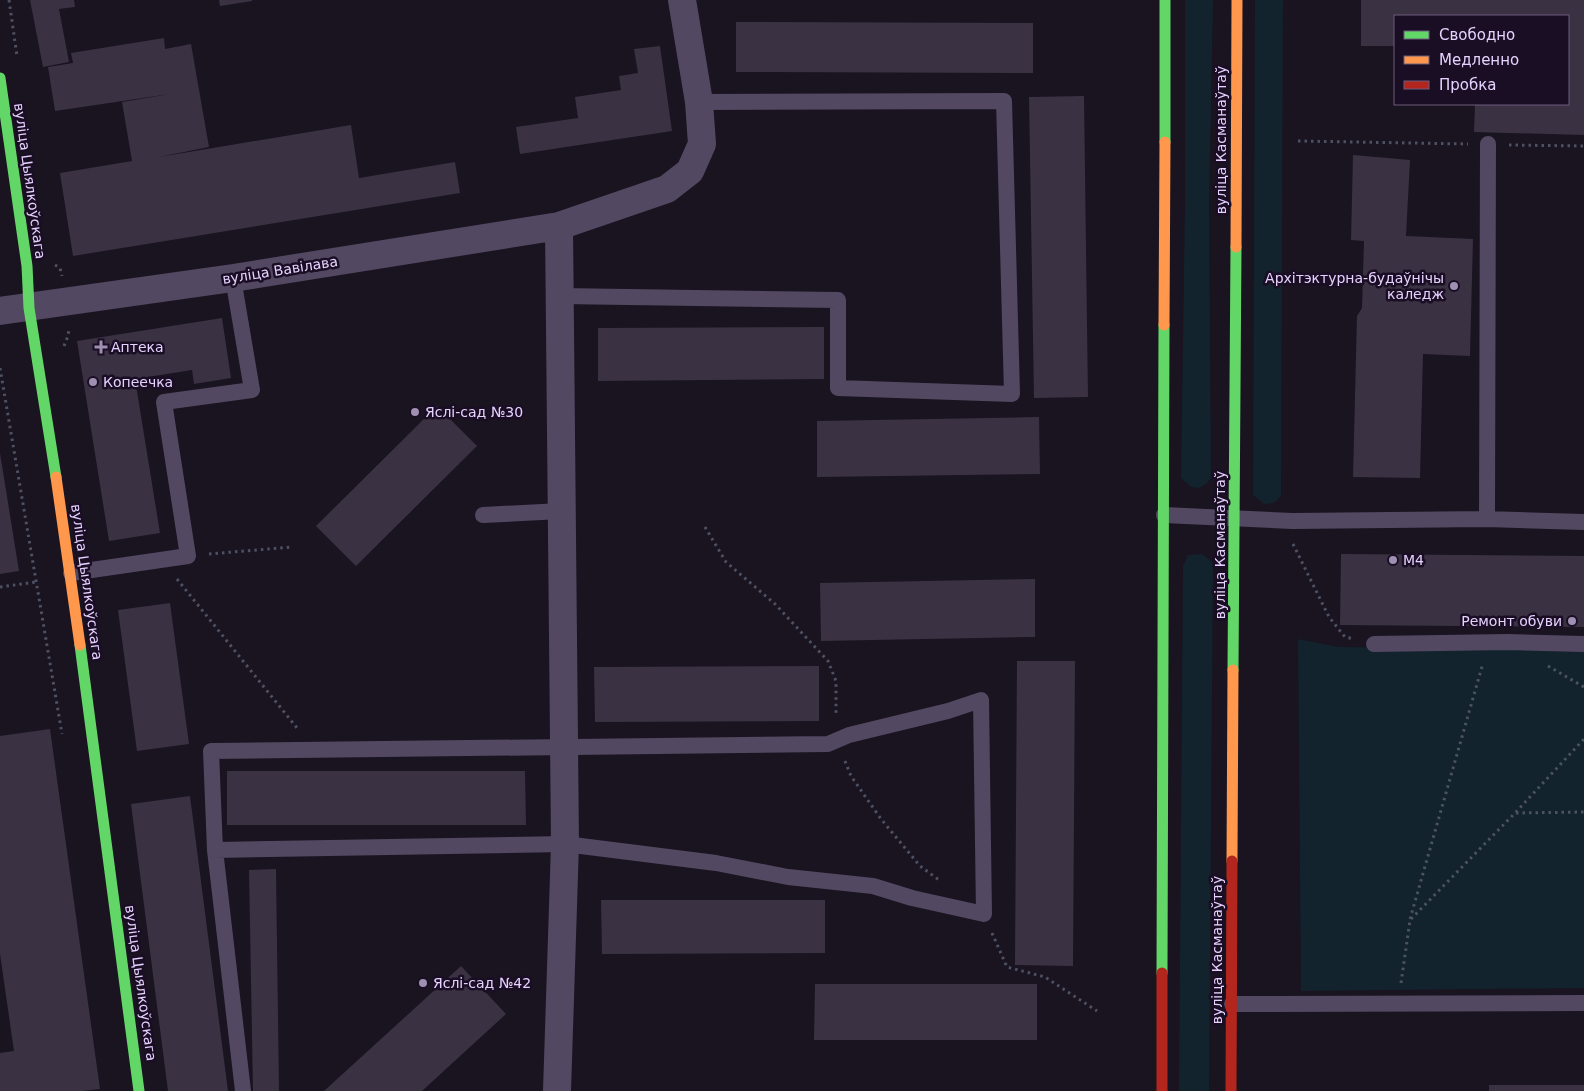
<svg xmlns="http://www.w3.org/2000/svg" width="1584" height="1091" viewBox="0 0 1584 1091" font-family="'DejaVu Sans',sans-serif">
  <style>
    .green { fill: #12232d }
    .building { fill: #3a3142 }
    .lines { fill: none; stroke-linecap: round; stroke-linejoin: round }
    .path { stroke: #4d5164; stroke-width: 3; stroke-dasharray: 2.5 4; stroke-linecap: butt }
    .lane { stroke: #524861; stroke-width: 16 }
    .street { stroke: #524861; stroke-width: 28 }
    .fast { stroke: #63d668; stroke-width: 11 }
    .slow { stroke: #ff974d; stroke-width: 11 }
    .jam { stroke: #b3261e; stroke-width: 11 }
    .poi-dot { fill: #9f8fb1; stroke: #1a0e25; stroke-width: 2 }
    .labels { text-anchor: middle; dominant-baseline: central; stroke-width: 5; stroke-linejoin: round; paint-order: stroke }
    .street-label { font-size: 14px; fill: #e7d2ff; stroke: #1a0e25 }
    .poi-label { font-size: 14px; fill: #e7d2ff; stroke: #1a0e25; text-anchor: start }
  </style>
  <rect width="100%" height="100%" fill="#1a1320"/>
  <path class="green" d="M1185,0H1213L1209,204L1211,478L1206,484L1199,488L1191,487L1181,478L1185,203Z
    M1255,0H1283L1281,496L1274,503L1264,504L1253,495Z
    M1201,554L1205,556L1213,563L1209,1091H1179L1183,566L1188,555Z
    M1298,639L1339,647L1584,650V988L1301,991Z"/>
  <path class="building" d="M30,0H74L75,7L59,9L69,62L43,67Z
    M219,0H252V1L220,6Z
    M1361,0H1584V135L1474,132L1475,104H1568V16H1395V46H1361Z
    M736,22L1033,23V73L736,72Z
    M164,38L165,49L191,44L209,147L159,157L351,125L359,178L455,162L460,193L73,256L60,173L132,161L122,102L170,94L55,111L48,67L73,63L71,53Z
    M660,46L672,131L520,154L516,127L578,118L575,97L621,90L619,76L638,73L634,49Z
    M1084,96L1088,397L1034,398L1029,97Z
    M1353,155L1410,160L1406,236L1473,239L1470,356L1423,354L1420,478L1353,477L1357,316L1362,308L1364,241L1351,240Z
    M222,318L231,378L194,384L192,370L135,379L160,533L109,541L77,341Z
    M824,327V379L598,381V328Z
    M437,406L477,446L356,566L316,526Z
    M1039,417L1040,474L817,477V421Z
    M0,453L19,571L0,574Z
    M1341,554L1584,556V627L1340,625Z
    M1035,579V637L821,641L820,583Z
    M170,603L189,744L137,751L118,610Z
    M1017,661H1075L1073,966L1015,965Z
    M819,666V721L595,722L594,667Z
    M50,729L100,1089L82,1091H0V1053L14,1051L0,954V736Z
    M227,771H525L526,825H227Z
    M190,796L228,1091H168L131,804Z
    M276,869L279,1091H253L249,870Z
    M601,900H825V953L602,954Z
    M461,966L506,1014L422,1091H324Z
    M815,984H1037V1040H814Z
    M1489,1085H1584V1091H1489Z"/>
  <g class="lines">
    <path class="path" d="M9,0L17,56
      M1298,141L1468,144
      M1509,145L1584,146
      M55,265L60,268L62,276
      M64,346L68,336L69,329
      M0,368L62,734
      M705,527L726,562L775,604L828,661L836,681V716
      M1293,544L1329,617L1345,637L1354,639
      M209,554L292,547
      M177,579L297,728
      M0,587L36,582
      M1548,666L1584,687
      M845,761L851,776L881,819L920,866L939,880
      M1516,813L1584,812
      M1410,919L1483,663
      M992,933L1007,967L1045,977L1097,1011
      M1401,983L1410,920L1515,813L1584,739"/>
    <path class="lane" d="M560,296L838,300V388L1012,394L1004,101L699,102
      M483,515L561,511
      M1164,515L1292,521L1487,519L1584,522
      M1487,519L1488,144
      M71,573L188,556L164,402L252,390L233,278
      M1374,644L1507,642L1584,644
      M981,700L984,914L912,898L873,886L788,877L716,863L565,844L215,850L211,751L828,744L849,735L948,711Z
      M215,850L243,1091
      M1232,1004L1584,1003"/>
    <path class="street" d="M0,311L233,278L559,226L667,189L690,171L702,144L699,102L682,0
      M557,1091L565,844L559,226"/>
    <path class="fast" d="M0,78L27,266L29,308L56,477
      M1165,142V0
      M80,645L139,1091
      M1233,670L1236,247
      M1162,973L1164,325"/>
    <path class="slow" d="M1236,247L1237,0
      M1164,325L1165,142
      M56,477L80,645
      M1232,861L1233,670"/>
    <path class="jam" d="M1162,1091V973
      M1231,1091L1232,861"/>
  </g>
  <g class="poi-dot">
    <circle cx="1454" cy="286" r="5"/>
    <path d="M98.5 339.5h5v5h5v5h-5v5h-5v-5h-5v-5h5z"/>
    <circle cx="93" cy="382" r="5"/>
    <circle cx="415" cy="412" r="5"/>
    <circle cx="1393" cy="560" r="5"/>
    <circle cx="1572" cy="621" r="5"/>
    <circle cx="423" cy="983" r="5"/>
  </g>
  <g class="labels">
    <g class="street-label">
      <text transform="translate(1221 140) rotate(-90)">вуліца Касманаўтаў</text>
      <text transform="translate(30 181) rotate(82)">вуліца Цыялкоўскага</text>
      <text transform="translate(280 270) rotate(-9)">вуліца Вавілава</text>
      <text transform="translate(1220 545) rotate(-90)">вуліца Касманаўтаў</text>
      <text transform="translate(87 582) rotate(82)">вуліца Цыялкоўскага</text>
      <text transform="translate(1217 950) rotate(-90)">вуліца Касманаўтаў</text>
      <text transform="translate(141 983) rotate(82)">вуліца Цыялкоўскага</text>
    </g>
    <g class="poi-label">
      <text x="1444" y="278" text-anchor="end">Архітэктурна-будаўнічы<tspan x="1444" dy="16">каледж</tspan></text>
      <text x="111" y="347">Аптека</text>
      <text x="103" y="382">Копеечка</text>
      <text x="425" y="412">Яслі-сад №30</text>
      <text x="1403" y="560">M4</text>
      <text x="1562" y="621" text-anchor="end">Ремонт обуви</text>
      <text x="433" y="983">Яслі-сад №42</text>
    </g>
  </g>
  <rect x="1394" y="15" width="175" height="90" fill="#1a0e25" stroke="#6c5c7c"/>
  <rect x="1404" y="31" width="25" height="8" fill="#63d668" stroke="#6c5c7c"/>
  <text x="1439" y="40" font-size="15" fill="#e7d2ff">Свободно</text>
  <rect x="1404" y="56" width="25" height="8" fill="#ff974d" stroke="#6c5c7c"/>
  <text x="1439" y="65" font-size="15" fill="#e7d2ff">Медленно</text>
  <rect x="1404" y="81" width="25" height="8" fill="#b3261e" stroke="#6c5c7c"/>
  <text x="1439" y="90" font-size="15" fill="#e7d2ff">Пробка</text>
</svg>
